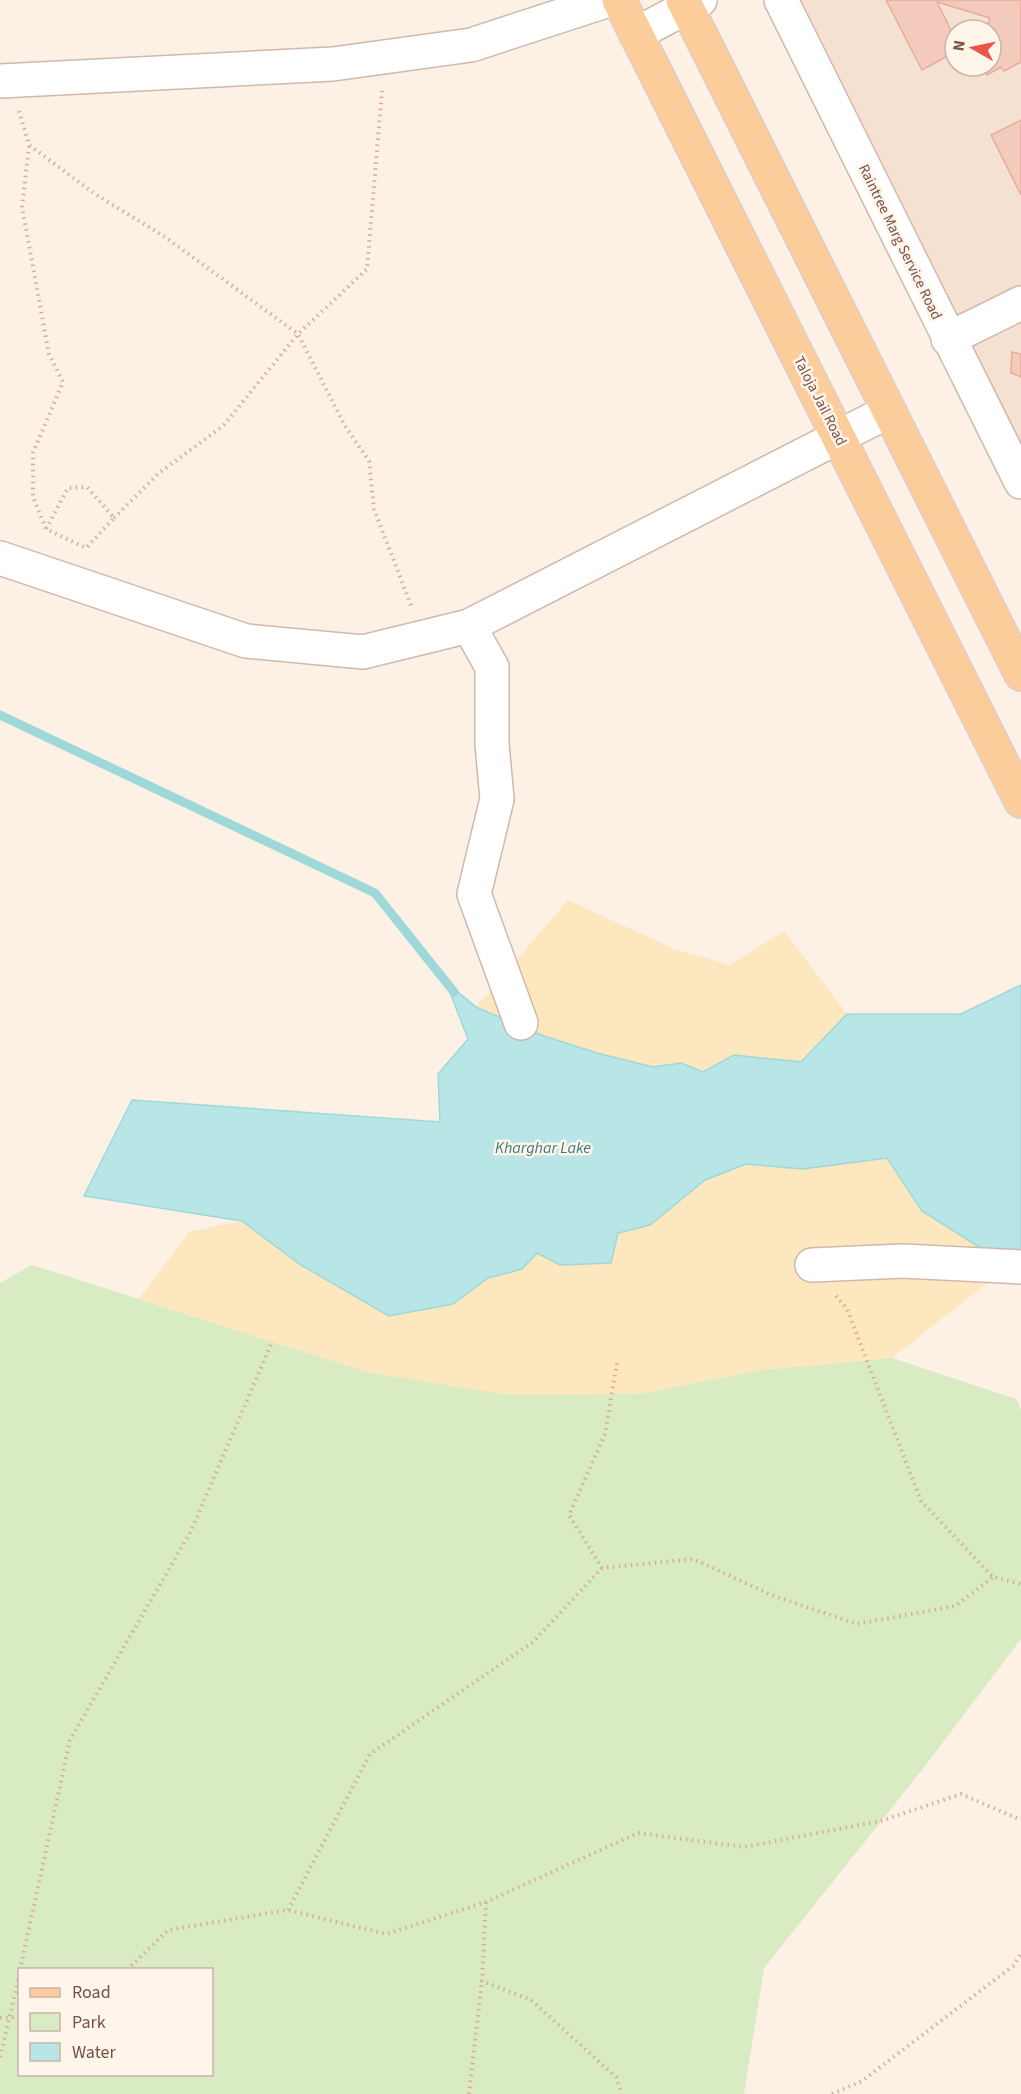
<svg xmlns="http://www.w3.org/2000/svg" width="1021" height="2094" viewBox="0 0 1021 2094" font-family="'Source Sans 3',sans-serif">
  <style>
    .residential { fill: #f5e1d2; fill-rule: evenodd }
    .green { fill: #d8ebc2; fill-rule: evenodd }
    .sand { fill: #fde7be }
    .water { fill: #b8e6e7; stroke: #9ed8d9; stroke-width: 1.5 }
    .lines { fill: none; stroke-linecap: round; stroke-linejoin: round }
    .stream { stroke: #9ed8d9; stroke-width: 9 }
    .building { fill: #f3cabb; stroke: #e6ae9b; stroke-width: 1.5 }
    .minor-casing { stroke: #d1b8ad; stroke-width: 36 }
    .major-casing { stroke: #d9cfcc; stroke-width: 36 }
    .path { stroke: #d8ad9e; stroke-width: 4; stroke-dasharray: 1.5 4.5; stroke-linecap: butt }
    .minor { stroke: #fff; stroke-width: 33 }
    .major { stroke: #fdcc9b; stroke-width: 33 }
    .labels { text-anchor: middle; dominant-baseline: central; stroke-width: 5; stroke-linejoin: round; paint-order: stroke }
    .street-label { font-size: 15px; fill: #765349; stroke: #fff5eb }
    .water-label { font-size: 16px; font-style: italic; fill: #3c7a7c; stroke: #fff5eb }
  </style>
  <rect width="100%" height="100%" fill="#fdf0e4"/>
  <path class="residential" d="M792,0H1021V464ZM955,30H991V66H955Z"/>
  <path class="green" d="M32,1265L371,1373L638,1394L761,1370L892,1358L1016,1399L1021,1410V1639L925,1766L764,1968L744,2094H0V1283ZM20,1970H212V2074H20Z"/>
  <path class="sand" d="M568,900L674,949L730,965L784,931L847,1014L801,1062L734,1055L703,1072L681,1063L653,1067L597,1053L544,1036L476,1007Z
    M887,1158L922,1211L1009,1266L892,1358L761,1370L638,1394L509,1395L371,1373L139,1299L189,1232L242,1221L301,1265L389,1316L453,1304L488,1278L522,1269L537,1253L560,1265L618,1233L650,1225L705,1180L746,1164L803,1169Z"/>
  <path class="water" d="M446,982L476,1007L544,1036L597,1053L653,1067L681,1063L703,1072L734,1055L801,1062L847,1014H961L1021,985V1250L1009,1266L922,1211L887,1158L803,1169L746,1164L705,1180L650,1225L618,1233L611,1263L560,1265L537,1253L522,1269L488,1278L453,1304L389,1316L301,1265L242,1221L84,1196L132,1100L440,1122L438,1074L468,1039Z"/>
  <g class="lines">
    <path class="stream" d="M0,715L375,893L454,992"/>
  </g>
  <path class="building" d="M886,0H1021V62L1004,71L1001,67L987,75L983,66H991V30H986L990,18L937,2L955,38V52L922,70Z
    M1021,120V195L991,135Z
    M1012,352L1021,354V377L1011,373Z"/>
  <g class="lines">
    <defs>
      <path id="minor" d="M781,0L1021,482
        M636,34L700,0
        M0,81L333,64L471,45L609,0
        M948,339L1021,303
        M0,558L246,641L363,652L469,626L889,411
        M469,626L492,667V744L497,799L474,894L521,1023
        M812,1265L903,1261L1021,1267"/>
      <path id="major" d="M619,0L1021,801
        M683,0L1021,674"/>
    </defs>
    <use href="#minor" class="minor-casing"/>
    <use href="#major" class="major-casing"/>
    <path class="path" d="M19,111L29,145L95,194L165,237L298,334L345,426L369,461L374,509L412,608
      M29,146L22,207L49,354L63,382L33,453V497L46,529L86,548L114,518L87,487L68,488L46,529
      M114,518L159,473L223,426L298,334L367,269L382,91
      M836,1296L847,1309L921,1501L993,1577L1021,1584
      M617,1363L605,1434L569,1515L602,1568L693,1559L774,1596L857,1624L955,1606L993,1577
      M486,1902L482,1981L531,2000L616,2077L622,2094
      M288,1910L370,1754L533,1642L602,1568
      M20,1970L70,1740L191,1531L272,1342
      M127,1970L168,1930L288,1910L386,1934L486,1902L638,1833L744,1847L881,1821L961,1794L1021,1820
      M0,2018L20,2017
      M0,2057L20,1973
      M469,2094L482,1981
      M832,2094L862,2081L1013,1966L1021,1954"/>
    <use href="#minor" class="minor"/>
    <use href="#major" class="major"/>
  </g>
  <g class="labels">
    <g class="street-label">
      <text transform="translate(900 242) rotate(64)">Raintree Marg Service Road</text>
      <text transform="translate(820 401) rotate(63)">Taloja Jail Road</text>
    </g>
    <g class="water-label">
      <text x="543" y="1148">Kharghar Lake</text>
    </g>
  </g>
  <rect x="18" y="1968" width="195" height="108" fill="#fff5eb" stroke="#c8b4aa" stroke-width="1.5"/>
  <rect x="30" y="1988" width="30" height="9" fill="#fdcc9b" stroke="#c8b4aa" stroke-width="1.5"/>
  <text x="72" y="1998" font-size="18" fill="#765349">Road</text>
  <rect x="30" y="2013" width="30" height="18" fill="#d8ebc2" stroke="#c8b4aa" stroke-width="1.5"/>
  <text x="72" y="2028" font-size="18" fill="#765349">Park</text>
  <rect x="30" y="2043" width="30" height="18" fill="#b8e6e7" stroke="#c8b4aa" stroke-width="1.5"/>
  <text x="72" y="2058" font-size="18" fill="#765349">Water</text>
  <g transform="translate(973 48) rotate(279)"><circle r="28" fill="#fff5eb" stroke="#c8b4aa" stroke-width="1.5"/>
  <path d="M0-4.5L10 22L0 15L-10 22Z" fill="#ea5546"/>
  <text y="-9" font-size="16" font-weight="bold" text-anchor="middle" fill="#765349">N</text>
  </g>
</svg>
